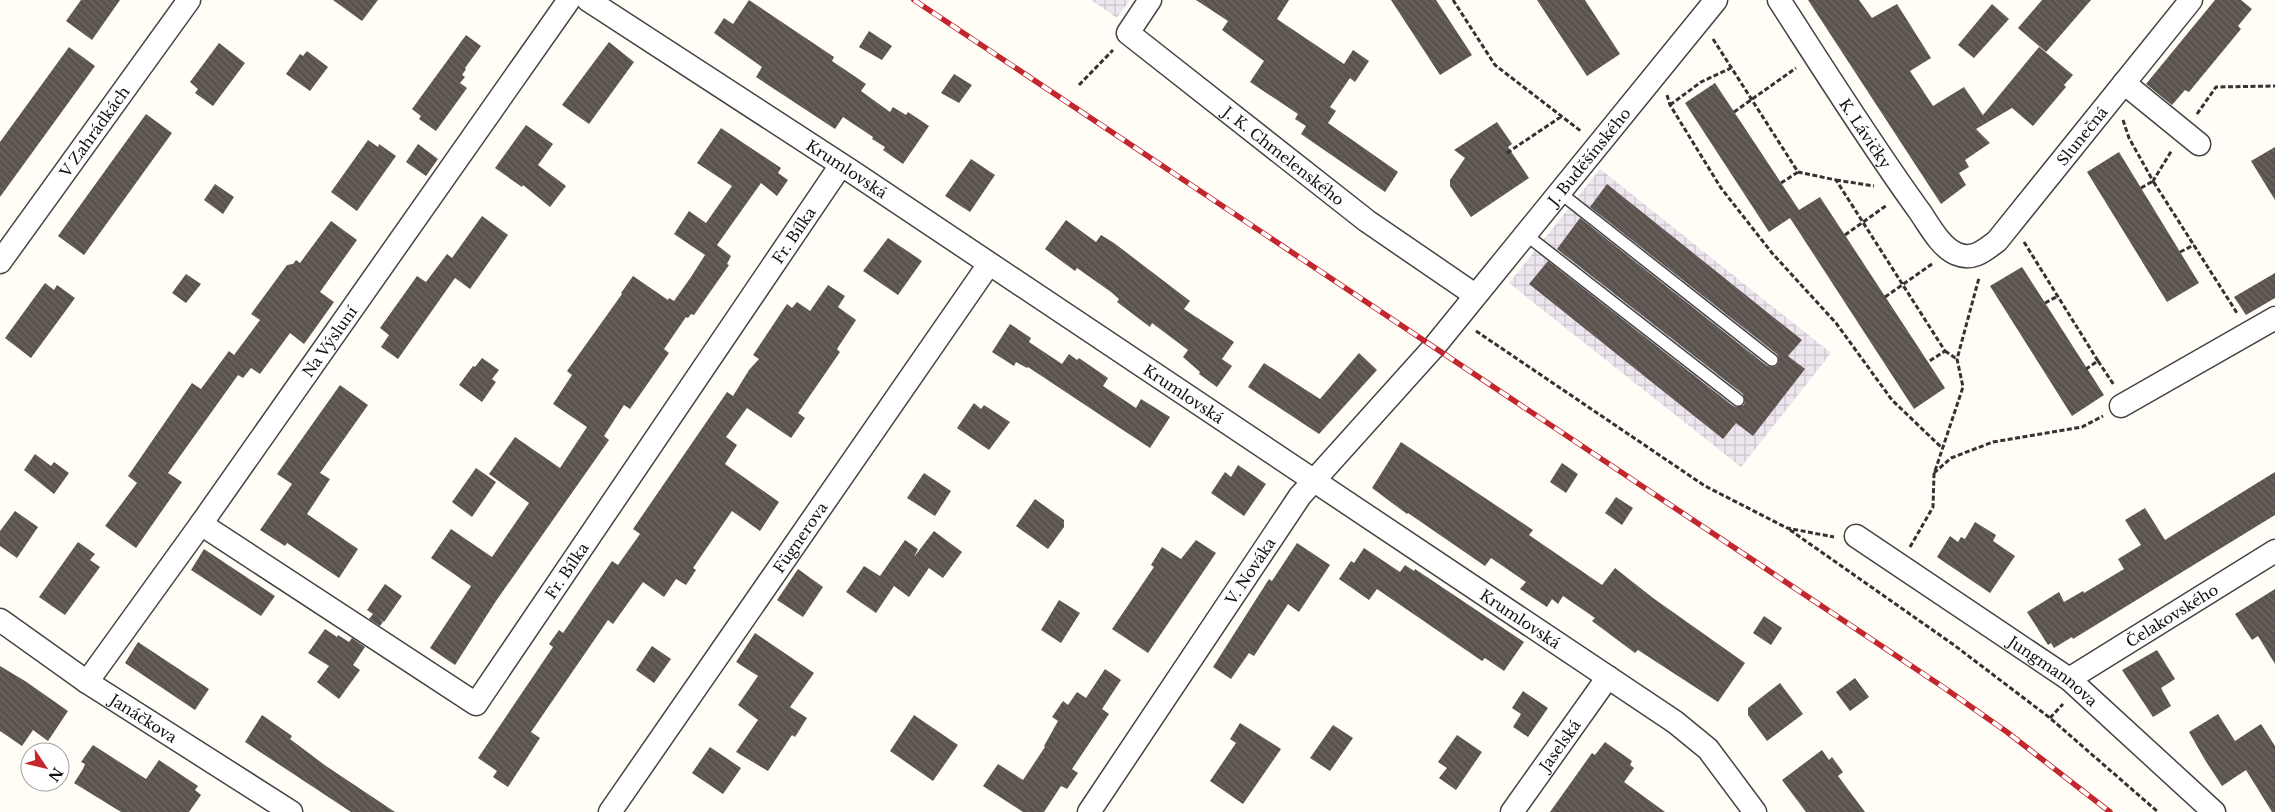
<svg xmlns="http://www.w3.org/2000/svg" width="2275" height="812" viewBox="0 0 2275 812" font-family="'Libre Baskerville',serif">
  <style>
    .industrial { fill: url(#industrial-grid) }
    .building { fill: url(#building-back-hatch) }
    .lines { fill: none; stroke-linecap: round; stroke-linejoin: round }
    .lane-casing { stroke: #444; stroke-width: 14 }
    .street-casing { stroke: #444; stroke-width: 25 }
    .path { stroke: #333; stroke-width: 3; stroke-dasharray: 5 2.5; stroke-linecap: butt }
    .lane { stroke: #fff; stroke-width: 11 }
    .street { stroke: #fff; stroke-width: 22 }
    .rail-casing { stroke: #c4262e; stroke-width: 5.5 }
    .rail { stroke: #fff; stroke-width: 4; stroke-dasharray: 11; stroke-linecap: butt }
    .labels { text-anchor: middle; dominant-baseline: central; stroke-width: 5; stroke-linejoin: round; paint-order: stroke }
    .street-label { font-size: 15px; fill: #111; stroke: #fff }
  </style>
  <defs>
    <pattern id="industrial-grid" width="8" height="8" patternUnits="userSpaceOnUse" patternTransform="scale(1.25)"><rect width="8" height="8" fill="#eee6ef"/><path d="M0 4h8M4 0v8" fill="none" stroke="#cbc4cc"/></pattern>
    <pattern id="building-back-hatch" width="6" height="6" patternUnits="userSpaceOnUse" patternTransform="scale(1.25)"><rect width="6" height="6" fill="#5a524d"/><path d="M-1 5l2 2M0 0l6 6M5-1l2 2" fill="none" stroke="#6d6662"/></pattern>
  </defs>
  <rect width="100%" height="100%" fill="#fffdf5"/>
  <path class="industrial" d="M1091,0H1130L1117,18Z
    M1600,169L1831,353L1741,467L1509,283Z"/>
  <path class="building" d="M81,0H120L92,40L66,21Z
    M333,0H378L362,21Z
    M749,0L834,57L832,61L866,84L861,91L890,112L893,107L906,115L908,112L929,126L903,164L883,150L885,147L872,139L873,137L843,117L835,129L756,77L762,67L714,33L724,18L733,24Z
    M1196,0H1289L1277,19L1344,64L1353,50L1369,61L1355,82L1350,78L1330,107L1336,111L1328,123L1398,172L1385,192L1301,134L1306,126L1295,119L1298,114L1250,82L1264,61L1222,30L1228,21Z
    M1391,0H1436L1472,55L1440,75Z
    M1537,0H1585L1620,54L1587,76Z
    M1808,0H1859L1872,18L1897,4L1931,58L1910,71L1933,106L1964,87L1983,115L2039,47L2073,75L2064,85L2066,87L2033,126L2012,108L1976,129L1990,143L1965,160L1969,167L1959,173L1966,185L1941,204Z
    M2042,0H2091L2046,52L2018,28Z
    M2215,0H2241L2252,9L2238,26L2241,29L2189,92L2185,90L2172,105L2146,84Z
    M1992,4L2009,19L1974,58L1958,45Z
    M869,31L892,46L882,60L859,47Z
    M466,35L481,46L465,68L466,69L462,75L465,77L460,83L467,88L436,131L419,119L421,116L412,109Z
    M609,42L634,62L589,124L562,105Z
    M219,43L245,63L213,106L195,93L198,89L190,82Z
    M69,47L95,66L0,197V142Z
    M307,51L328,67L310,91L286,74L300,54L303,56Z
    M954,74L972,85L959,103L941,93Z
    M1715,83L1799,210L1820,197L1945,388L1914,409L1790,218L1769,232L1685,103Z
    M146,114L172,133L84,255L58,236Z
    M1497,122L1512,144L1508,147L1529,178L1471,217L1450,186V180L1465,158L1454,150Z
    M526,125L553,144L538,165L566,186L550,207L523,185L522,187L495,168Z
    M721,128L781,168L778,173L788,180L777,196L761,183L717,245L731,256L727,264L729,265L694,315L691,314L688,318L686,317L664,349L669,353L630,409L624,405L604,436L609,440L496,601L455,665L430,648L471,586L431,558L451,529L492,557L529,503L489,474L515,437L560,468L587,427L553,404L572,375L567,371L622,294L621,293L633,276L668,300L669,298L674,301L691,277L705,255L674,234L689,211L706,223L732,186L697,163Z
    M368,140L378,147L379,144L396,156L357,211L331,192Z
    M418,144L438,159L426,176L406,162Z
    M2275,147V200L2251,161Z
    M2119,152L2199,283L2167,302L2087,172Z
    M971,159L995,175L970,212L945,196Z
    M215,184L234,197L223,214L204,200Z
    M1607,184L1802,340L1788,356L1805,369L1753,436L1736,423L1723,439L1529,284L1548,261L1733,406L1737,407L1744,405L1745,401L1743,394L1557,249L1580,218L1767,366L1774,367L1778,364L1779,358L1777,354L1590,207Z
    M482,216L508,235L470,289L455,278L398,359L381,347L389,335L380,328L417,276L426,282L447,254L452,258Z
    M1066,220L1096,242L1101,235L1114,243L1190,301L1184,309L1234,342L1222,359L1232,366L1217,387L1199,374L1200,372L1183,357L1188,350L1152,323L1150,327L1117,302L1119,299L1111,292L1077,268L1075,271L1045,249Z
    M331,221L357,240L320,292L334,302L304,344L290,333L260,374L251,368L243,378L238,375L168,473L182,482L136,548L105,526L137,483L128,476L192,383L201,389L229,351L234,355L260,320L251,314L287,265L293,264L296,260L300,263Z
    M888,238L922,261L898,295L863,271Z
    M2022,267L2104,395L2072,416L1990,286Z
    M2275,273V298L2246,315L2234,297Z
    M186,274L201,284L186,303L172,293Z
    M45,283L54,290L57,285L75,298L31,358L5,338Z
    M828,285L845,296L838,307L856,320L837,349L840,352L798,413L805,418L791,438L747,408L726,437L737,445L725,464L779,502L760,531L732,511L693,568L696,570L686,585L676,579L664,597L643,582L613,624L608,620L531,732L540,738L508,787L493,777L497,771L478,758L553,647L549,644L559,630L563,633L612,561L618,565L640,534L633,529L727,392L733,396L749,370L759,359L753,355L787,304L792,308L797,302L810,311Z
    M1010,324L1031,338L1029,342L1062,364L1069,354L1077,360L1079,358L1108,378L1103,386L1136,408L1141,399L1170,417L1150,448L1028,367L1027,368L1016,362L1014,366L992,352Z
    M1359,353L1377,370L1319,434L1248,387L1264,363L1320,399Z
    M482,358L499,370L492,379L496,382L482,402L459,385L473,366L475,367Z
    M340,385L368,405L320,473L330,479L307,514L358,549L339,578L287,543L285,546L260,530L292,484L277,474Z
    M974,403L981,409L984,405L1010,422L989,450L957,428Z
    M1401,442L1533,530L1529,535L1602,585L1615,568L1653,598L1745,663L1718,702L1638,650L1635,653L1592,621L1595,618L1563,596L1558,604L1552,599L1547,607L1520,589L1526,582L1491,558L1485,566L1408,513L1407,514L1372,488Z
    M35,454L51,466L54,462L69,473L54,494L24,470Z
    M1562,463L1578,474L1566,493L1550,482Z
    M1238,465L1266,484L1244,516L1211,493L1225,472L1231,477Z
    M476,468L496,482L472,517L452,502Z
    M2275,472V515L2073,639L2072,637L2054,648L2051,643L2048,645L2027,612L2059,592L2064,602L2083,591L2084,593L2124,569L2118,559L2141,545L2125,520L2145,508L2165,540Z
    M924,473L951,491L935,516L907,498Z
    M1616,497L1633,508L1622,525L1605,513Z
    M1035,499L1064,520V527L1048,549L1016,526Z
    M15,511L38,527L17,558L0,546V531Z
    M1975,522L1996,535L1993,541L2015,556L1990,593L1937,557L1950,536L1958,542L1961,537L1965,539Z
    M934,531L962,552L943,578L929,568L909,597L894,586L876,613L846,592L864,566L880,576L905,540L918,549L914,557Z
    M1196,540L1216,553L1148,653L1112,629L1154,567L1151,565L1162,547L1181,559Z
    M78,542L95,554L90,560L100,567L65,615L39,597Z
    M1297,543L1330,565L1299,612L1288,604L1254,656L1249,653L1231,679L1213,667L1269,579L1272,581Z
    M1364,548L1400,572L1405,565L1414,571L1415,569L1524,642L1504,671L1485,658L1482,661L1377,589L1369,600L1339,579L1351,561L1354,563Z
    M204,549L275,596L261,616L191,570Z
    M798,569L823,587L803,617L777,600Z
    M385,584L402,596L384,622L379,618L383,622L380,626L369,619L373,614L367,610Z
    M2275,589V664L2258,636L2252,640L2235,614Z
    M1059,600L1080,613L1061,643L1041,630Z
    M1764,616L1782,628L1771,645L1753,633Z
    M325,629L337,637L338,635L349,642L352,638L365,647L353,665L360,670L339,699L317,682L329,666L308,653Z
    M755,633L814,673L790,707L807,718L795,737L792,735L768,771L736,752L758,720L738,705L758,676L736,662Z
    M138,642L209,689L195,710L125,663Z
    M652,646L671,659L654,683L636,670Z
    M2157,650L2175,679L2161,688L2171,706L2153,717L2122,670Z
    M0,666L25,681L68,711L48,741L33,730L22,746L0,731Z
    M1105,669L1121,680L1102,709L1109,714L1072,769L1078,773L1067,789L1061,786L1044,812H1023L983,786L998,764L1023,780L1045,747L1044,746L1058,721L1052,717L1063,701L1068,705L1077,692L1086,698Z
    M1855,678L1869,697L1850,711L1836,692Z
    M1780,683L1803,714L1767,741L1748,715V708Z
    M1523,691L1548,708L1528,737L1513,727L1521,714L1512,708Z
    M2218,714L2235,741L2261,724L2275,746V812H2272L2246,770L2222,786L2205,760L2189,732Z
    M262,715L292,736L290,739L326,766L395,812H351L245,742Z
    M914,715L958,745L933,781L890,751Z
    M1240,723L1281,749L1243,804L1210,781L1236,743L1230,739Z
    M1333,725L1353,738L1330,771L1310,758Z
    M1457,735L1482,752L1456,790L1439,778L1447,768L1438,762Z
    M1605,742L1632,761L1630,765L1634,768L1624,782L1665,812H1550L1592,753L1595,755Z
    M93,745L146,779L159,760L198,786L195,790L201,795L189,812H121L74,783L83,769L85,764L81,762Z
    M710,747L741,768L723,794L692,773Z
    M1822,750L1829,760L1832,757L1843,772L1838,776L1865,812H1806L1782,780Z"/>
  <g class="lines">
    <defs>
      <path id="lane" d="M1559,192L1772,360
        M1525,234L1738,400"/>
      <g id="street">
        <path id="s1" d="M588,0L854,173L1675,722L1708,749L1755,812"/>
        <path id="s2" d="M1150,0L1128,33L1367,221L1475,295"/>
        <path id="s3" d="M1779,0C1825,71 1870,143 1920,212C1929,225 1941,248 1957,254C1973,261 1985,250 1997,241L2191,0"/>
        <path d="M2124,83L2199,144"/>
        <path id="s4" d="M0,262L189,0"/>
        <path d="M2121,406L2275,318"/>
        <path id="s5" d="M201,524L476,704L841,165"/>
        <path id="s6" d="M1856,536L2069,679L2214,812"/>
        <path id="s7" d="M0,620L87,682L291,812"/>
        <path id="s8" d="M2069,679L2275,551"/>
        <path id="s9" d="M87,682L201,524L569,0"/>
        <path id="s10" d="M610,812L989,264"/>
        <path id="s11" d="M1089,812L1300,496L1434,347L1716,0"/>
        <path id="s12" d="M1512,812L1608,677"/>
      </g>
    </defs>
    <use href="#lane" class="lane-casing"/>
    <use href="#street" class="street-casing"/>
    <path class="path" d="M1453,0L1495,65L1582,132
      M1713,39L1798,172L1836,180L1945,351L1928,362
      M1079,85L1113,50
      M1667,95L1670,105L1721,188L1772,253L1836,323L1892,400L1942,448
      M1670,105L1701,82L1731,68
      M1734,112L1796,68
      M2197,114L2216,87L2275,86
      M2123,120L2129,138L2153,181L2172,150
      M1507,153L1562,116
      M1836,180L1874,186
      M1781,183L1798,172
      M2141,188L2153,181L2237,313
      M1845,235L1887,205
      M2024,242L2098,361L2086,369
      M2180,252L2194,245
      M1885,297L1932,264
      M2045,303L2058,296
      M1476,331L1705,486L1787,528L1834,537
      M1945,351L1957,359
      M2098,361L2114,385
      M1934,473L1951,458L1993,442L2082,427L2103,416
      M1790,530L1954,645L2050,718L2158,812
      M1910,547L1933,507L1934,474L1963,387L1957,359L1979,278
      M2050,718L2063,704"/>
    <use href="#lane" class="lane"/>
    <use href="#street" class="street"/>
    <defs>
      <path id="rail" d="M914,0L1943,687L2007,732L2110,812"/>
    </defs>
    <use href="#rail" class="rail-casing"/>
    <use href="#rail" class="rail"/>
  </g>
  <g class="labels">
    <g class="street-label">
      <text stroke="none"><textPath href="#s4" startOffset="161">V Zahrádkách</textPath></text>
      <text stroke="none"><textPath href="#s3" startOffset="159">K. Lávičky</textPath></text>
      <text stroke="none"><textPath href="#s3" startOffset="491">Slunečná</textPath></text>
      <text stroke="none"><textPath href="#s2" startOffset="238">J. K. Chmelenského</textPath></text>
      <text stroke="none"><textPath href="#s11" startOffset="826">J. Buděšínského</textPath></text>
      <text stroke="none"><textPath href="#s1" startOffset="309">Krumlovská</textPath></text>
      <text stroke="none"><textPath href="#s5" startOffset="895">Fr. Bílka</textPath></text>
      <text stroke="none"><textPath href="#s9" startOffset="418">Na Výsluní</textPath></text>
      <text stroke="none"><textPath href="#s1" startOffset="714">Krumlovská</textPath></text>
      <text stroke="none"><textPath href="#s10" startOffset="334">Fügnerova</textPath></text>
      <text stroke="none"><textPath href="#s5" startOffset="490">Fr. Bílka</textPath></text>
      <text stroke="none"><textPath href="#s11" startOffset="290">V. Nováka</textPath></text>
      <text stroke="none"><textPath href="#s8" startOffset="121">Čelakovského</textPath></text>
      <text stroke="none"><textPath href="#s1" startOffset="1119">Krumlovská</textPath></text>
      <text stroke="none"><textPath href="#s6" startOffset="239">Jungmannova</textPath></text>
      <text stroke="none"><textPath href="#s7" startOffset="174">Janáčkova</textPath></text>
      <text stroke="none"><textPath href="#s12" startOffset="82">Jaselská</textPath></text>
    </g>
  </g>
  <g transform="translate(45 767) rotate(125)"><circle r="24" fill="#ffffff" stroke="#a0a0a0"/>
  <path d="M0-4L9 19L0 12L-9 19Z" fill="#c4262e"/>
  <text y="-8" font-size="14" font-weight="bold" text-anchor="middle" fill="#111111">N</text>
  </g>
</svg>
